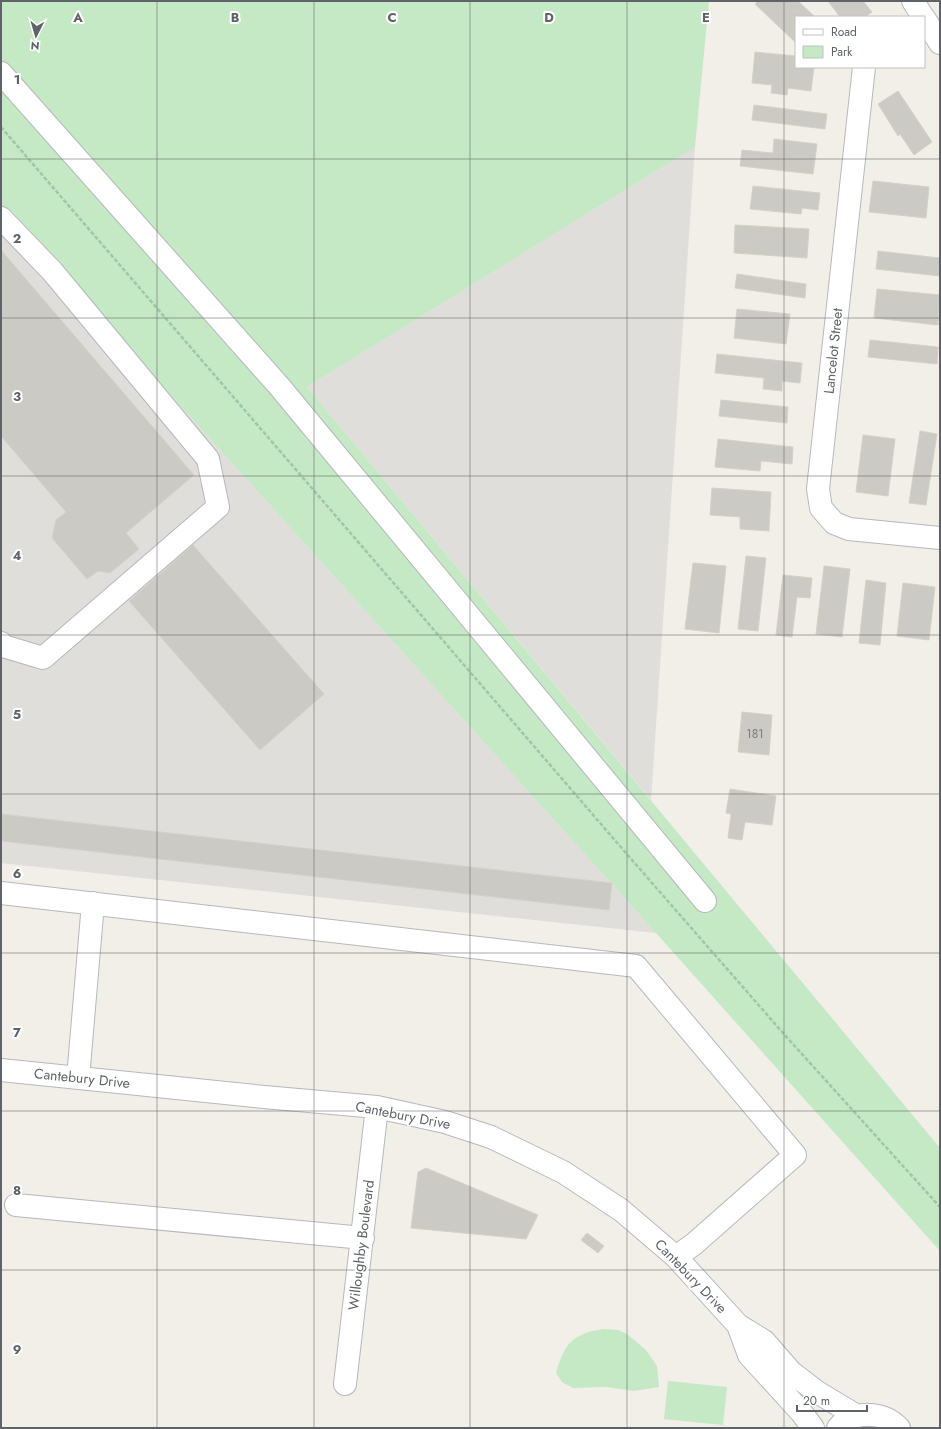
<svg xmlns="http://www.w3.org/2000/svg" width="941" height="1429" viewBox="0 0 941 1429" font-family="Jost,sans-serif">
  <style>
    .industrial { fill: #e0deda }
    .green { fill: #c5e8c5 }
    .building { fill: #cccac5; stroke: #d6d1c6 }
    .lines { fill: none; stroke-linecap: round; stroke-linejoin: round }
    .minor-casing { stroke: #b5b8bc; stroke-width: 24 }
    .path { stroke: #9cc7a9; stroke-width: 2.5; stroke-dasharray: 4 2; stroke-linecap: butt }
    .minor { stroke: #fff; stroke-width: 22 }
    .grid { fill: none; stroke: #5f6368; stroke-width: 1; stroke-opacity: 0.55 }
    .labels { text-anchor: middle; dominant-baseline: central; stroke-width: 4; stroke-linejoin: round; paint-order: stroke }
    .number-label { font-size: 12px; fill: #7a7d7f }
    .street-label { font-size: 14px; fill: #5f6368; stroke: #fff }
    .grid-label { font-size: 13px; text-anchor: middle; font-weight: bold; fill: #5f6368; stroke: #fff; stroke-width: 4; stroke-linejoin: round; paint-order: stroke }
  </style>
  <rect width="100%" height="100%" fill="#f1efe8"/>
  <path class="industrial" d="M695,147L651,800L307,387Z
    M1,207L656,933L1,863Z"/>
  <path class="green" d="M1,1H709L695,147L307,387L940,1148V1251L656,933L1,207Z
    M603,1329L618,1330L627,1334L646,1350L657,1366L659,1387L634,1391L607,1387L573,1388L562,1382L556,1373C565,1343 572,1334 603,1329Z
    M668,1381L727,1387L723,1425L664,1419Z"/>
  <path class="building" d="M758,1H798L815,17H796V43L755,4Z
    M828,1H863L872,12L865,17H840Z
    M755,52L796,56V67H814L811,91L788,88L787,95L771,93L772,85L752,83Z
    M898,91L932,142L914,155L900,134L898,136L878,104Z
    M754,105L827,114L825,129L752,120Z
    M774,139L817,144L813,174L740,166L742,150L773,153Z
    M873,181L929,187L926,218L869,212Z
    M753,186L820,193L818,210L802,208L801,214L750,209Z
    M735,225L809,229L807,258L734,253Z
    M1,250L194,475L126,533L139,549L110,573L98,571L87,579L52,538L56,520L66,512L1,436Z
    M878,251L940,258V276L876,269Z
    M737,274L806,284L805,298L735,288Z
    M877,289L940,295L938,325L874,318Z
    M737,309L790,314L786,344L734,338Z
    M870,340L938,347L937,364L868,357Z
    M717,354L802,363L800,383L782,381V391L763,389L764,378L715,373Z
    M721,400L788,407L787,423L719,416Z
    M920,431L937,434L926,505L909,503Z
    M863,435L895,439L888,496L856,492Z
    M718,439L793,447L792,464L761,461L760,471L715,467Z
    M712,488L771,492L769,531L740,529V517L710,515Z
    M193,545L324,694L260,750L129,601Z
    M746,556L766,558L758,631L738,629Z
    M693,563L726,566L719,633L685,629Z
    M824,566L850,569L842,637L816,634Z
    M783,575L812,578L810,598L797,597L792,637L776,635Z
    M866,580L886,583L880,645L859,643Z
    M903,583L935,587L929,640L897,636Z
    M742,712L772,715L769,755L738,752Z
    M730,789L776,796L772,825L745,822L742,840L728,838L731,814L726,813Z
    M1,814L612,883L609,910L1,841Z
    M426,1168L538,1215L526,1239L411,1228L418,1172Z
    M587,1233L604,1246L598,1253L581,1240Z"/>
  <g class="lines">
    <defs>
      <path id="minor" d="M913,1L923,17
        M924,18L940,43
        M864,67L818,489L821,508L834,523L849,529L940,538
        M1,73L279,386L705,901
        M1,218L52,271L208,459L218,507L43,658L3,646L1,643
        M1,893L636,966L795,1155L694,1244L676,1257
        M1,1070L264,1097L377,1107L445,1122L491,1137L563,1172L621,1210L676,1257L738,1325L764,1341L791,1372L817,1392L857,1416
        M78,1078L93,903
        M16,1205L363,1238
        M738,1325L749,1355L801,1412L813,1428
        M345,1384L377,1107
        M838,1428C854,1410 883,1411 899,1428"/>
    </defs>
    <use href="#minor" class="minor-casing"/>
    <path class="path" d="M1,127L625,852L783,1033L940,1207"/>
    <use href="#minor" class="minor"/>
  </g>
  <path class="grid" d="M157,1V1428M314,1V1428M470,1V1428M627,1V1428M784,1V1428M1,159H940M1,318H940M1,476H940M1,635H940M1,794H940M1,953H940M1,1111H940M1,1270H940"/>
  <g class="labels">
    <g class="number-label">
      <text x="755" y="734">181</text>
    </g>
    <g class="street-label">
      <text transform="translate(833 351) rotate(-84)">Lancelot Street</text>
      <text transform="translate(82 1078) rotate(6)">Cantebury Drive</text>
      <text transform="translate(403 1115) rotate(11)">Cantebury Drive</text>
      <text transform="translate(361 1245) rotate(-83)">Willoughby Boulevard</text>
      <text transform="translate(691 1276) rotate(46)">Cantebury Drive</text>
    </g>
  </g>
  <g class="grid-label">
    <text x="78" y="22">A</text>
    <text x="235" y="22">B</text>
    <text x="392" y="22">C</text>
    <text x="549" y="22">D</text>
    <text x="706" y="22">E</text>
    <text x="17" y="84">1</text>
    <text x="17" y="243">2</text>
    <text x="17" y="401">3</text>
    <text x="17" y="560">4</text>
    <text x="17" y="719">5</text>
    <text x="17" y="878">6</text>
    <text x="17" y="1037">7</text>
    <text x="17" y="1195">8</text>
    <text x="17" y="1354">9</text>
  </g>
  <rect width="941" height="1429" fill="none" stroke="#5f6368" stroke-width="4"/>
  <rect x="795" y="16" width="130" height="52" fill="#ffffff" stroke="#bfc1c3"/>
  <rect x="803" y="29" width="20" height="6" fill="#ffffff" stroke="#bfc1c3"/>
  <text x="831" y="36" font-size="12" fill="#5f6368">Road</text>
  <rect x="803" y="46" width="20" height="12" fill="#c5e8c5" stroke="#bfc1c3"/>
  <text x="831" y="56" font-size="12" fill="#5f6368">Park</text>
  <g transform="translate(36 36) rotate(185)" stroke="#ffffff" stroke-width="3" paint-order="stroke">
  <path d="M0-3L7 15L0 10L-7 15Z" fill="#5f6368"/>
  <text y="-6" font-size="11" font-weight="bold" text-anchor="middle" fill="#5f6368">N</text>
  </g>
  <path d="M797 1405v6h70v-6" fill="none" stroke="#5f6368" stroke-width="2"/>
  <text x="803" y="1405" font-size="12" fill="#5f6368" stroke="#ffffff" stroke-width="3" paint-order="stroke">20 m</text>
</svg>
